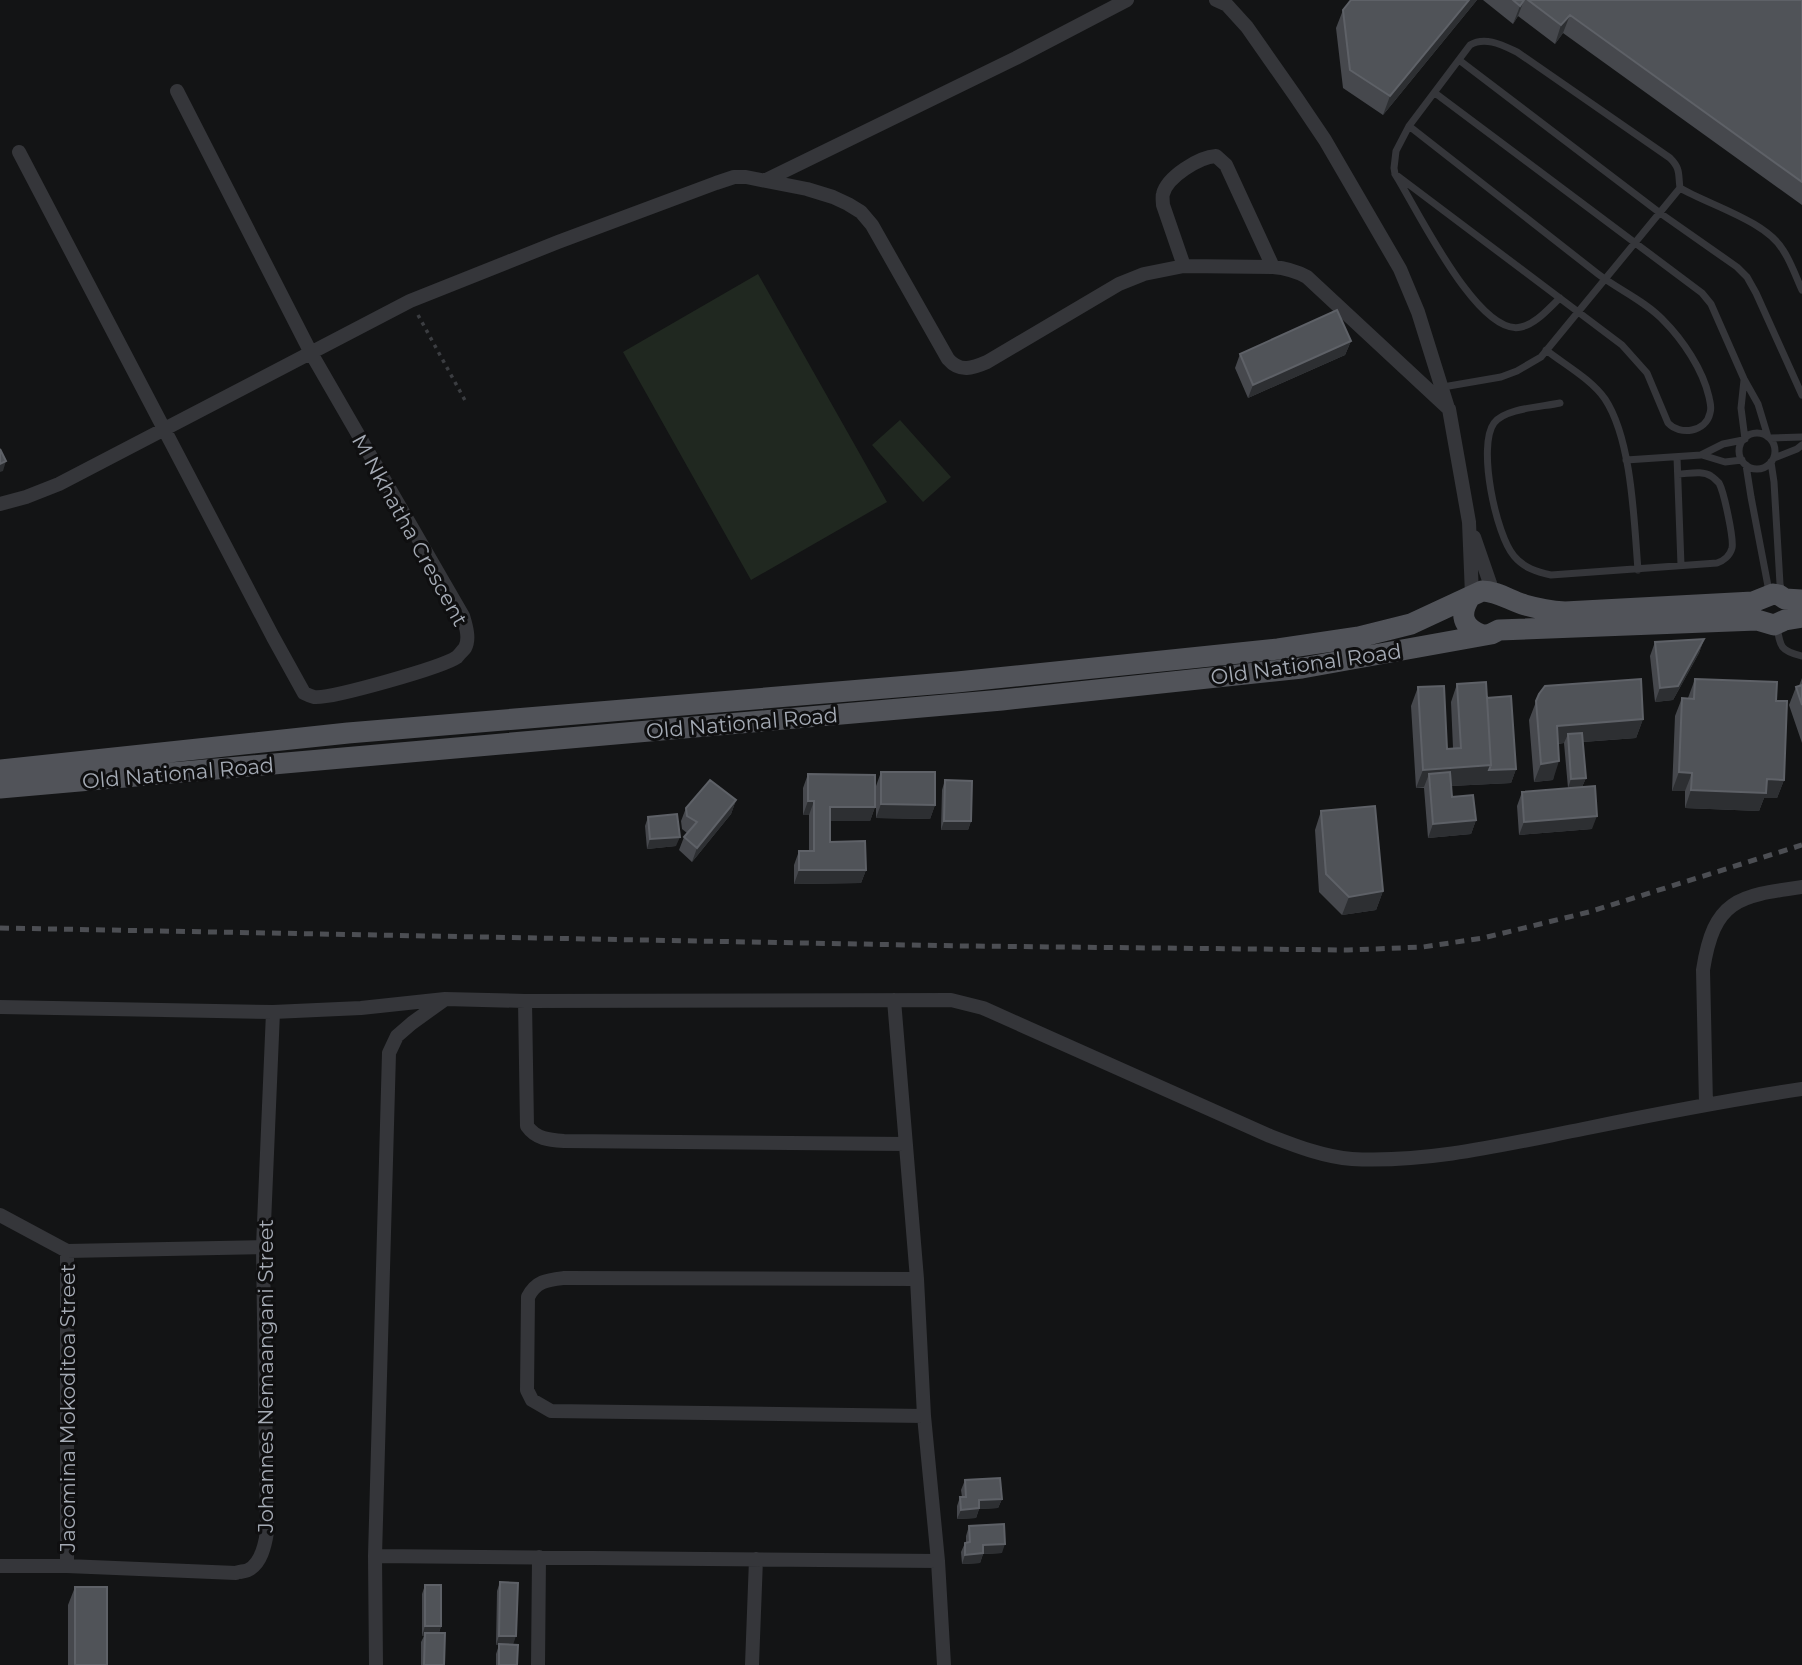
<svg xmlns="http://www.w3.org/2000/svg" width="1802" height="1665" viewBox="0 0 1802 1665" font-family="Montserrat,sans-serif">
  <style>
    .green { fill: #202820 }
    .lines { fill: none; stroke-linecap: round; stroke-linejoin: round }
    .path { stroke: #3b3d41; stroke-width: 3.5; stroke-dasharray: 3.5 5; stroke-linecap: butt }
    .lane { stroke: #35363a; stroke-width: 7 }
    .street { stroke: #35363a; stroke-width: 14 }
    .primary { stroke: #515359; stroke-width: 21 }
    .rail { stroke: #4c4e53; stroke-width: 5; stroke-dasharray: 9 7; stroke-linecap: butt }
    .wall { fill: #46484d }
    .shaded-wall { fill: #2d2f32 }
    .building { fill: #505358; stroke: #5e6167; stroke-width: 2 }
    .labels { text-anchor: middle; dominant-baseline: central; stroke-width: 6; stroke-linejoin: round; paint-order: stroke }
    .street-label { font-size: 21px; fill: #a5abb5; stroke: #0f0f10 }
  </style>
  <rect width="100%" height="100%" fill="#131415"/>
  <path class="green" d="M758,274L887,502L751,580L623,352Z
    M900,420L951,477L923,502L872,445Z"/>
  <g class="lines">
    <path class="path" d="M418,315L467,404"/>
    <path class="lane" d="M1459,60L1660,213L1737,267L1747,277L1756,293L1802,395
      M1435,93L1702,293L1711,304L1744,379L1758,404L1768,437
      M1395,174L1622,345L1647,373L1668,423C1680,436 1706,432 1710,413C1712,407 1710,403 1709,397C1703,370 1683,340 1663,320C1645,301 1619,290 1598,274C1535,224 1472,175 1409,126
      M1560,298C1549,308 1536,324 1521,327C1478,338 1415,205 1395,174L1394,168L1396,151L1409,126L1470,45C1485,36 1502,45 1517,52L1670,158C1681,169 1678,174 1680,188C1709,205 1766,221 1783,250C1791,262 1796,277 1802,290
      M1546,350C1565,365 1591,379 1605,399C1632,440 1634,521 1638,570
      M1744,380L1741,408L1745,439
      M1443,387L1501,377L1517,371L1541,357L1680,188
      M1560,403C1542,407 1505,408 1494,423C1477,446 1496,535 1514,556C1524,568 1537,572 1551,575L1717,563C1723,561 1730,556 1732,548C1734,539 1724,492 1719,483C1718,482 1712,476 1711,476C1702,470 1688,474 1678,474
      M1739 451a18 18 0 1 1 36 0a18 18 0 1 1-36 0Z
      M1770,438L1802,437
      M1702,455L1725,462L1742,460
      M1677,457L1681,565
      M1774,458L1797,449L1802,445
      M1626,460L1701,455L1723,444L1743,440
      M1771,462L1774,482L1780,584L1782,593
      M1746,465L1751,497L1768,586L1766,593
      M1777,626C1780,646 1780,651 1802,656"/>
    <path class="street" d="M1216,0L1227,5L1247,27L1296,97L1325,140L1400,269L1418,312L1448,408
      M19,152L273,637L304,693C308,695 310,696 314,697C331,699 443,667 457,657C458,656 464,649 465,648C470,639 466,626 463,616L311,353L177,91
      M766,180L1016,58L1127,0
      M1184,266L1163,205C1163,203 1162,196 1163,194C1167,177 1199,157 1216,156L1226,165L1273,267
      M0,504L26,497L59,484L410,301L558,242L716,183L734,177H746L807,189L833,197L848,204L861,212L872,225L948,359C960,373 973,368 987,362L1119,284L1144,274L1184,266L1273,267C1286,268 1296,271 1307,277L1449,409L1469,522L1472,595
      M1474,537L1493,592
      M894,1000L917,1279L924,1416L938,1561L944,1665
      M525,1001L527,1126C536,1139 549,1140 564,1141L906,1144
      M0,1007L273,1012L361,1008L445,999L525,1001L951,1000L983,1008L1270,1136C1296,1146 1324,1157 1352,1159C1429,1163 1507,1144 1583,1129C1656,1114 1728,1100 1802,1089
      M1706,1104L1703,970C1714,899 1738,896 1802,887
      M0,1215L67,1251
      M917,1279L564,1278C547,1280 536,1281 528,1297L527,1390L532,1400L551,1411L924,1416
      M375,1556L938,1561
      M0,1566H67L236,1573C237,1572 247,1571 248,1570C261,1564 265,1545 267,1532L263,1247L273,1012
      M67,1566V1251L263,1247
      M376,1665L375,1556L389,1053L397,1036L412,1023L444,1000
      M538,1665L539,1557
      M752,1665L756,1559"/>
    <path class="primary" d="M1470,597C1459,614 1462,627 1482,635
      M0,770L348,733L957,682L1278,649L1359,637L1411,624L1482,591C1497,591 1511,601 1525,605C1539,609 1551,611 1565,612L1753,602L1773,594L1779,595L1785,599L1802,600
      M0,788L1002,700L1302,668L1491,634L1499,630L1757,620L1774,625L1785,620L1802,617"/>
    <path class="rail" d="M0,928L965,946L1348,950L1423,947L1483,938L1589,912L1802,845"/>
  </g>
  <path class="wall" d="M1477,0L1383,115L1343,88L1336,28L1343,10Z
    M1483,0H1802V205L1563,33L1555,44L1518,16L1513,24Z
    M1351,341L1345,355L1248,398L1235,368L1240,354Z
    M1704,639L1699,653L1673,700L1655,702L1650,656L1655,642Z
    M1802,678V743L1789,705L1796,687L1799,686Z
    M1695,679L1776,701L1784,780L1777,798H1764L1759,811L1685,808V791H1672L1675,716L1682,698H1688Z
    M1457,684L1487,698L1516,769L1511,783L1451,786L1452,797L1476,820L1471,834L1428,838L1424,788H1416L1411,706L1418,687L1447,749L1453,748L1451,702Z
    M1539,694L1643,719L1636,738L1583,742L1586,778L1582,787L1592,829L1519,835L1517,806L1522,792L1568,788L1564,743L1558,744L1553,780L1534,782L1529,720Z
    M881,772L935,805L930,819L876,818V786Z
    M808,774L875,807L870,821H830V842L866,870L861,883L794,884V865L799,851H809V815H803V788Z
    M945,780L971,821L968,830H941L942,790Z
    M736,800L731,814L692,862L679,850L684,837L687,833L682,829L681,821L686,808Z
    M1321,811L1383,891L1376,910L1342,915L1319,892L1315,830Z
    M648,817L676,846L647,849L645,826Z
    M965,1480L1002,1499L998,1508L979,1509L976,1518L957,1519V1506L960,1497H962L961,1490Z
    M969,1526L1002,1553L983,1554L980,1563L962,1564L961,1552L965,1543H966V1536Z
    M500,1582L517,1665H496V1654L499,1645H496L497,1591Z
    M425,1585L441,1626L439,1633L444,1665H421V1642L424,1636H422V1594Z
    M75,1587L107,1665H68V1605Z"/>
  <path class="shaded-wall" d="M1469,0H1477L1383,115L1390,96Z
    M1524,0L1518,16L1513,24L1520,6Z
    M1570,15L1563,33L1555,44L1561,25Z
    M1351,341L1345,355L1248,398L1253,385Z
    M6,461L3,471L0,472V464Z
    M1704,639L1699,653L1673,700L1655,702L1660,688Z
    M1643,719L1636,738L1568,743V734L1564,743L1551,744L1557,726Z
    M1559,761L1553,780L1534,782L1541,764Z
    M1491,765L1516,769L1511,783L1430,787L1429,774L1424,787L1416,788L1423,770Z
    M1679,772L1692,773L1685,791H1672Z
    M1586,778L1582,787L1568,788L1571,779Z
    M1767,779L1784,780L1777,798H1764L1759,811L1685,808L1691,790Z
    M736,800L731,814L692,862L697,848Z
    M808,801H814L809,815H803Z
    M881,804L935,805L930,819L876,818Z
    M830,807H875L870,821H825Z
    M1597,816L1592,829L1519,835L1524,822Z
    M1476,820L1471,834L1428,838L1433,824Z
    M944,821H971L968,830H941Z
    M680,837L676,846L647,849L650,839Z
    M799,870H866L861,883L794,884Z
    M1383,891L1376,910L1342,915L1349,897Z
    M1002,1499L998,1508L979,1509L976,1518L957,1519L961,1510L979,1500Z
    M1005,1544L1002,1553L983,1554L980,1563L962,1564L965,1555L983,1545Z
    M425,1626H441L438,1635L425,1633L424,1636H422Z
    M499,1636H516L513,1645H496Z"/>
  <path class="building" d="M1351,0H1469L1390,96L1350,70L1343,10Z
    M1513,0H1524L1520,6Z
    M1528,0H1802V182L1570,15L1561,25Z
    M1337,310L1351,341L1253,385L1240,354Z
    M0,449L6,461L0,464Z
    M1704,639L1678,686L1660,688L1655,642Z
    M1641,679L1643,719L1557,726L1559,761L1541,764L1536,701L1539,694L1545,686Z
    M1695,679L1777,682L1776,701H1787L1784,780L1767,779L1766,793L1691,790L1692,773L1679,772L1682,698L1694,699Z
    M1486,682L1491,765L1423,770L1418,687L1444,686L1447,749L1461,748L1457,684Z
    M1802,685V705L1796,687Z
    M1511,696L1516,769L1489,770L1491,765L1487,698Z
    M1582,733L1586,778L1571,779L1568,734Z
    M881,772H935V805L881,804Z
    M1450,772L1452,797L1473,795L1476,820L1433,824L1429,774Z
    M808,774L875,775V807H830V842L865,841L866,870H799V851H814V801H808Z
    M710,780L736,800L697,848L684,837L697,822L687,816L686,808Z
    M945,780L972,781L971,821H944Z
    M1595,786L1597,816L1524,822L1522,792Z
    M1375,806L1383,891L1349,897L1326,874L1321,811Z
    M677,814L680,837L650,839L648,817Z
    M1000,1478L1002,1499L979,1500V1508L961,1510L960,1497H966L965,1480Z
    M1004,1524L1005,1544L983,1545V1553L965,1555V1543L970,1542L969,1526Z
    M500,1582L518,1583L516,1636H499Z
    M425,1585H441V1626H425Z
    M75,1587H107V1665H75Z
    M425,1633H445L444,1665H424Z
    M499,1644L518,1645L517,1665H499Z"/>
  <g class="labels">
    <g class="street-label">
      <text transform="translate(410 530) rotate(61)">M Nkhatha Crescent</text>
      <text transform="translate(1306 664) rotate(-8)">Old National Road</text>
      <text transform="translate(742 723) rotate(-5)">Old National Road</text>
      <text transform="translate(178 773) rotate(-5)">Old National Road</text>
      <text transform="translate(265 1376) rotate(-90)">Johannes Nemaangani Street</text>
      <text transform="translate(67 1408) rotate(-90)">Jacomina Mokoditoa Street</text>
    </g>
  </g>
</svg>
